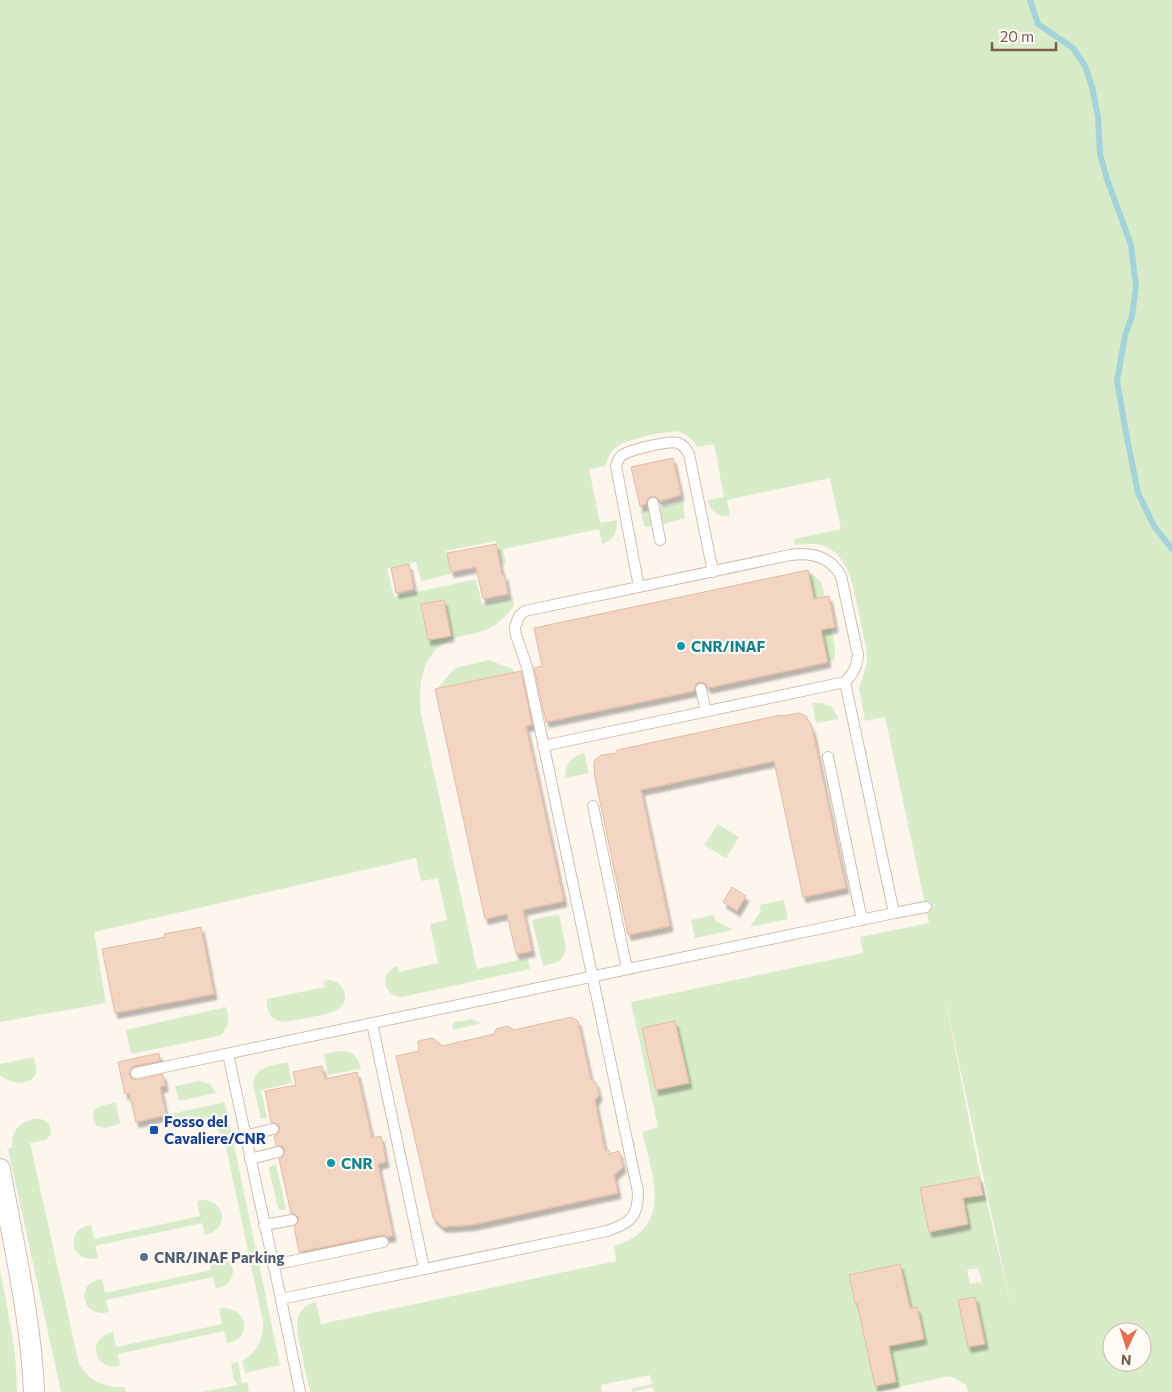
<svg xmlns="http://www.w3.org/2000/svg" width="1172" height="1392" viewBox="0 0 1172 1392" font-family="Commissioner,sans-serif">
  <style>
    .green { fill: #d8ecc9; fill-rule: evenodd }
    .lines { fill: none; stroke-linecap: round; stroke-linejoin: round }
    .stream { stroke: #a5d3da; stroke-width: 6 }
    .building { fill: #f3d5c3; stroke: #e6bba3; filter: url(#shadow) }
    .lane-casing { stroke: #d1beb0; stroke-width: 12 }
    .street-casing { stroke: #d1beb0; stroke-width: 22 }
    .lane { stroke: #fff; stroke-width: 10 }
    .street { stroke: #fff; stroke-width: 20 }
    .culture-dot { fill: #0f9aa8; stroke: #fffaf3; stroke-width: 2 }
    .transit-dot { fill: #1a4fb4; stroke: #fffaf3; stroke-width: 2 }
    .service-dot { fill: #5c6f8a; stroke: #fffaf3; stroke-width: 2 }
    .labels { text-anchor: middle; dominant-baseline: central; stroke-width: 4.5; stroke-linejoin: round; paint-order: stroke }
    .culture-label { font-size: 15px; font-weight: bold; fill: #0d838f; stroke: #fffaf3; text-anchor: start }
    .transit-label { font-size: 15px; font-weight: bold; fill: #164399; stroke: #fffaf3; text-anchor: start }
    .service-label { font-size: 15px; font-weight: bold; fill: #4e5e75; stroke: #fffaf3; text-anchor: start }
  </style>
  <defs>
    <filter id="shadow"><feDropShadow dx="3" dy="5.5" stdDeviation="1" flood-color="#0004"/></filter>
  </defs>
  <rect width="100%" height="100%" fill="#fdf6ec"/>
  <path class="green" d="M0,0H1172V1392H968L966,1385L950,1376L876,1392H654L652,1387L632,1392L631,1389L652,1384L650,1375L601,1385L602,1392H310C307,1379 304,1367 302,1354C297,1334 290,1308 316,1302L321,1324L616,1261L614,1246C674,1228 653,1177 642,1132L658,1127L631,1002L863,953L860,937L929,923L885,717L865,721L859,689L867,662V653C864,637 860,620 857,603C849,567 840,537 795,545L794,539L841,529L830,478L727,500L730,516C718,517 710,512 708,500L724,497L714,444L697,447C694,440 687,435 680,432C670,429 626,440 618,446C611,451 608,458 605,466L589,469L600,523L617,520C617,532 615,540 602,544L599,529L503,549L506,564L502,565L496,541L446,551L451,574L421,581L416,562L387,568L394,597L476,579L482,604L513,598L514,605C506,618 494,628 479,632C470,635 461,635 453,639C421,651 418,685 421,714L477,969L528,958L530,969L402,997C382,996 379,973 397,966L399,972L438,963L430,924L447,920L438,878L421,881L416,858L94,932L106,1003L0,1022ZM943,989L1011,1305V1306L978,1164ZM979,1177L982,1195L963,1198L968,1224L929,1231L920,1188ZM900,1264L906,1292L855,1303L849,1275ZM978,1268L982,1282L970,1284L967,1270ZM974,1297L984,1344L968,1347L958,1300ZM917,1307L923,1339L868,1351L860,1319ZM1112,1332H1142V1362H1112ZM870,1359L896,1382L875,1386Z
    M683,502L685,518L663,524L659,508Z
    M649,509L653,526L646,527L644,525L641,511Z
    M808,570L821,582L825,597L814,599Z
    M831,628L835,647V656L833,661L828,662L821,630Z
    M489,660L513,669L514,672L437,689L455,668Z
    M812,703H821L832,707L839,719L816,723Z
    M584,753L589,773L565,778C565,765 571,756 584,753Z
    M718,824L739,837L726,858L704,845Z
    M784,900L788,919L750,927L761,911L759,905Z
    M559,914L566,948C564,962 555,963 543,966L532,920Z
    M714,915L715,920L733,930L695,938L691,920Z
    M330,980C337,982 342,984 344,992C347,999 344,1005 338,1009C330,1015 295,1020 284,1022C270,1020 266,1012 267,999L325,987L324,981Z
    M226,1007C229,1018 230,1028 219,1036L131,1054L126,1030Z
    M472,1019L481,1023L453,1030L452,1026L455,1022Z
    M340,1051C353,1051 358,1056 361,1069L328,1075L324,1054Z
    M34,1057C35,1062 37,1068 36,1073C31,1088 8,1083 0,1075V1064Z
    M288,1062L292,1083L261,1090L267,1118L261,1119L253,1084C255,1066 273,1065 288,1062Z
    M199,1081L210,1084L216,1093L179,1101L175,1086Z
    M116,1102L120,1124L104,1128L96,1125L93,1119L94,1110L101,1106Z
    M225,1102L280,1365L245,1373L242,1361C257,1352 264,1339 263,1322L225,1142C213,1115 192,1114 167,1119L166,1115Z
    M33,1119C44,1118 51,1122 51,1134L45,1140L30,1143L79,1364C91,1382 104,1388 125,1387L126,1392H61L8,1149L12,1148C11,1132 18,1123 33,1119Z
    M276,1165L286,1209L280,1210L278,1208L269,1169L270,1166Z
    M202,1200C227,1200 229,1230 205,1235L202,1223L95,1246L98,1258C70,1265 64,1228 91,1225L94,1239L200,1216L197,1201Z
    M213,1254C238,1256 240,1284 216,1289L213,1277L106,1300L109,1312C81,1319 74,1282 102,1279L105,1293L211,1270L208,1256Z
    M0,1270C8,1312 17,1349 17,1392H0Z
    M225,1308C249,1310 252,1339 227,1343L224,1331L118,1354L120,1366C93,1372 86,1337 113,1332L116,1347L222,1324L219,1309Z
    M238,1362L242,1383L247,1382L249,1392H201L238,1385L234,1380L231,1364Z"/>
  <g class="lines">
    <path class="stream" d="M1030,0L1038,24L1073,48L1085,66L1092,87L1098,117L1100,154L1107,179L1131,245L1136,287L1132,316L1125,336L1117,381L1126,433L1138,493L1154,526L1172,549"/>
  </g>
  <path class="building" d="M673,458L681,495L660,501L656,497L651,496L647,500L646,504L640,506L631,467Z
    M496,544L502,575H505L508,594L483,599L476,567L451,572L447,553Z
    M409,564L414,589L396,593L391,568Z
    M808,570L814,599L829,596L835,627L821,630L828,662L708,688L706,684L700,682L696,684L694,691L546,722L534,668L542,666L534,628Z
    M444,600L451,636L428,640L421,604Z
    M521,671L532,725L526,726L564,901L523,910L532,951L516,954L507,914L485,919L435,689Z
    M799,713L806,716L812,728L846,888L803,897L774,761L641,790L670,926L628,935L595,778L594,765L595,760L601,755L617,753V750L781,715L782,716Z
    M732,887L746,896L737,911L723,902Z
    M201,927L214,994L115,1013L102,949L165,937L164,934Z
    M571,1017L578,1021L591,1080L596,1082L599,1096L595,1100L605,1151L609,1150V1154L619,1151L623,1167L614,1175L618,1193L472,1225L443,1227L433,1218L396,1056L419,1051L418,1041L433,1038L442,1046L494,1034L496,1029L508,1026L514,1030Z
    M675,1021L689,1083L656,1090L642,1028Z
    M159,1053L160,1061L134,1066L131,1068L129,1074L131,1078L137,1080L163,1074L165,1086L160,1087L166,1115L136,1122L129,1093L125,1094L118,1062Z
    M322,1066L325,1079L357,1072L372,1138L381,1136L386,1162L378,1164L393,1236L388,1237L382,1235L299,1252L294,1227L298,1223L299,1218L295,1214L291,1213L279,1159L283,1157L285,1151L283,1147L276,1145L274,1136L278,1134L280,1128L278,1124L271,1122L265,1091L296,1085L293,1072Z
    M979,1177L983,1195L963,1198L968,1224L929,1232L920,1188Z
    M900,1264L910,1308L917,1307L924,1339L889,1346L896,1382L875,1386L857,1303H855L849,1275Z
    M975,1297L985,1344L968,1347L958,1300Z"/>
  <g class="lines">
    <defs>
      <path id="lane" d="M653,503L660,540
        M639,587L616,466C617,462 618,459 621,456C628,450 670,440 678,443C684,445 686,449 689,454L713,572
        M701,689L706,711
        M828,757L862,920
        M593,806L627,969
        M894,913L926,907
        M372,1023L424,1268
        M228,1054L281,1299L607,1231C630,1223 638,1218 638,1192L527,667L516,635L515,627L519,616L525,611L790,555C811,552 830,556 841,576L858,655C857,667 853,674 845,682L543,746
        M136,1073L894,913L845,682
        M245,1136L273,1129
        M250,1159L278,1152
        M264,1225L292,1220
        M273,1265L383,1242
        M281,1299L300,1392"/>
      <path id="street" d="M0,1169C13,1243 31,1317 34,1392"/>
    </defs>
    <use href="#lane" class="lane-casing"/>
    <use href="#street" class="street-casing"/>
    <use href="#lane" class="lane"/>
    <use href="#street" class="street"/>
  </g>
  <g class="culture-dot">
    <circle cx="681" cy="646" r="5"/>
    <circle cx="331" cy="1163" r="5"/>
  </g>
  <rect class="transit-dot" x="149" y="1125" width="10" height="10" rx="2.5"/>
  <circle class="service-dot" cx="144" cy="1257" r="5"/>
  <g class="labels">
    <g class="culture-label">
      <text x="691" y="646">CNR/INAF</text>
      <text x="341" y="1163">CNR</text>
    </g>
    <g class="transit-label">
      <text x="164" y="1121">Fosso del<tspan x="164" dy="17">Cavaliere/CNR</tspan></text>
    </g>
    <g class="service-label">
      <text x="154" y="1257">CNR/INAF Parking</text>
    </g>
  </g>
  <g transform="translate(1127 1347) rotate(184)"><circle r="24" fill="#fffaf3" stroke="#cabbb1"/>
  <path d="M0-4L9 19L0 12L-9 19Z" fill="#e76f51"/>
  <text y="-8" font-size="14" font-weight="bold" text-anchor="middle" fill="#7a5c4d">N</text>
  </g>
  <path d="M992 42v8h64v-8" fill="none" stroke="#7a5c4d" stroke-width="2.5"/>
  <text x="1000" y="42" font-size="15" fill="#7a5c4d" stroke="#fffaf3" stroke-width="4" paint-order="stroke">20 m</text>
</svg>
